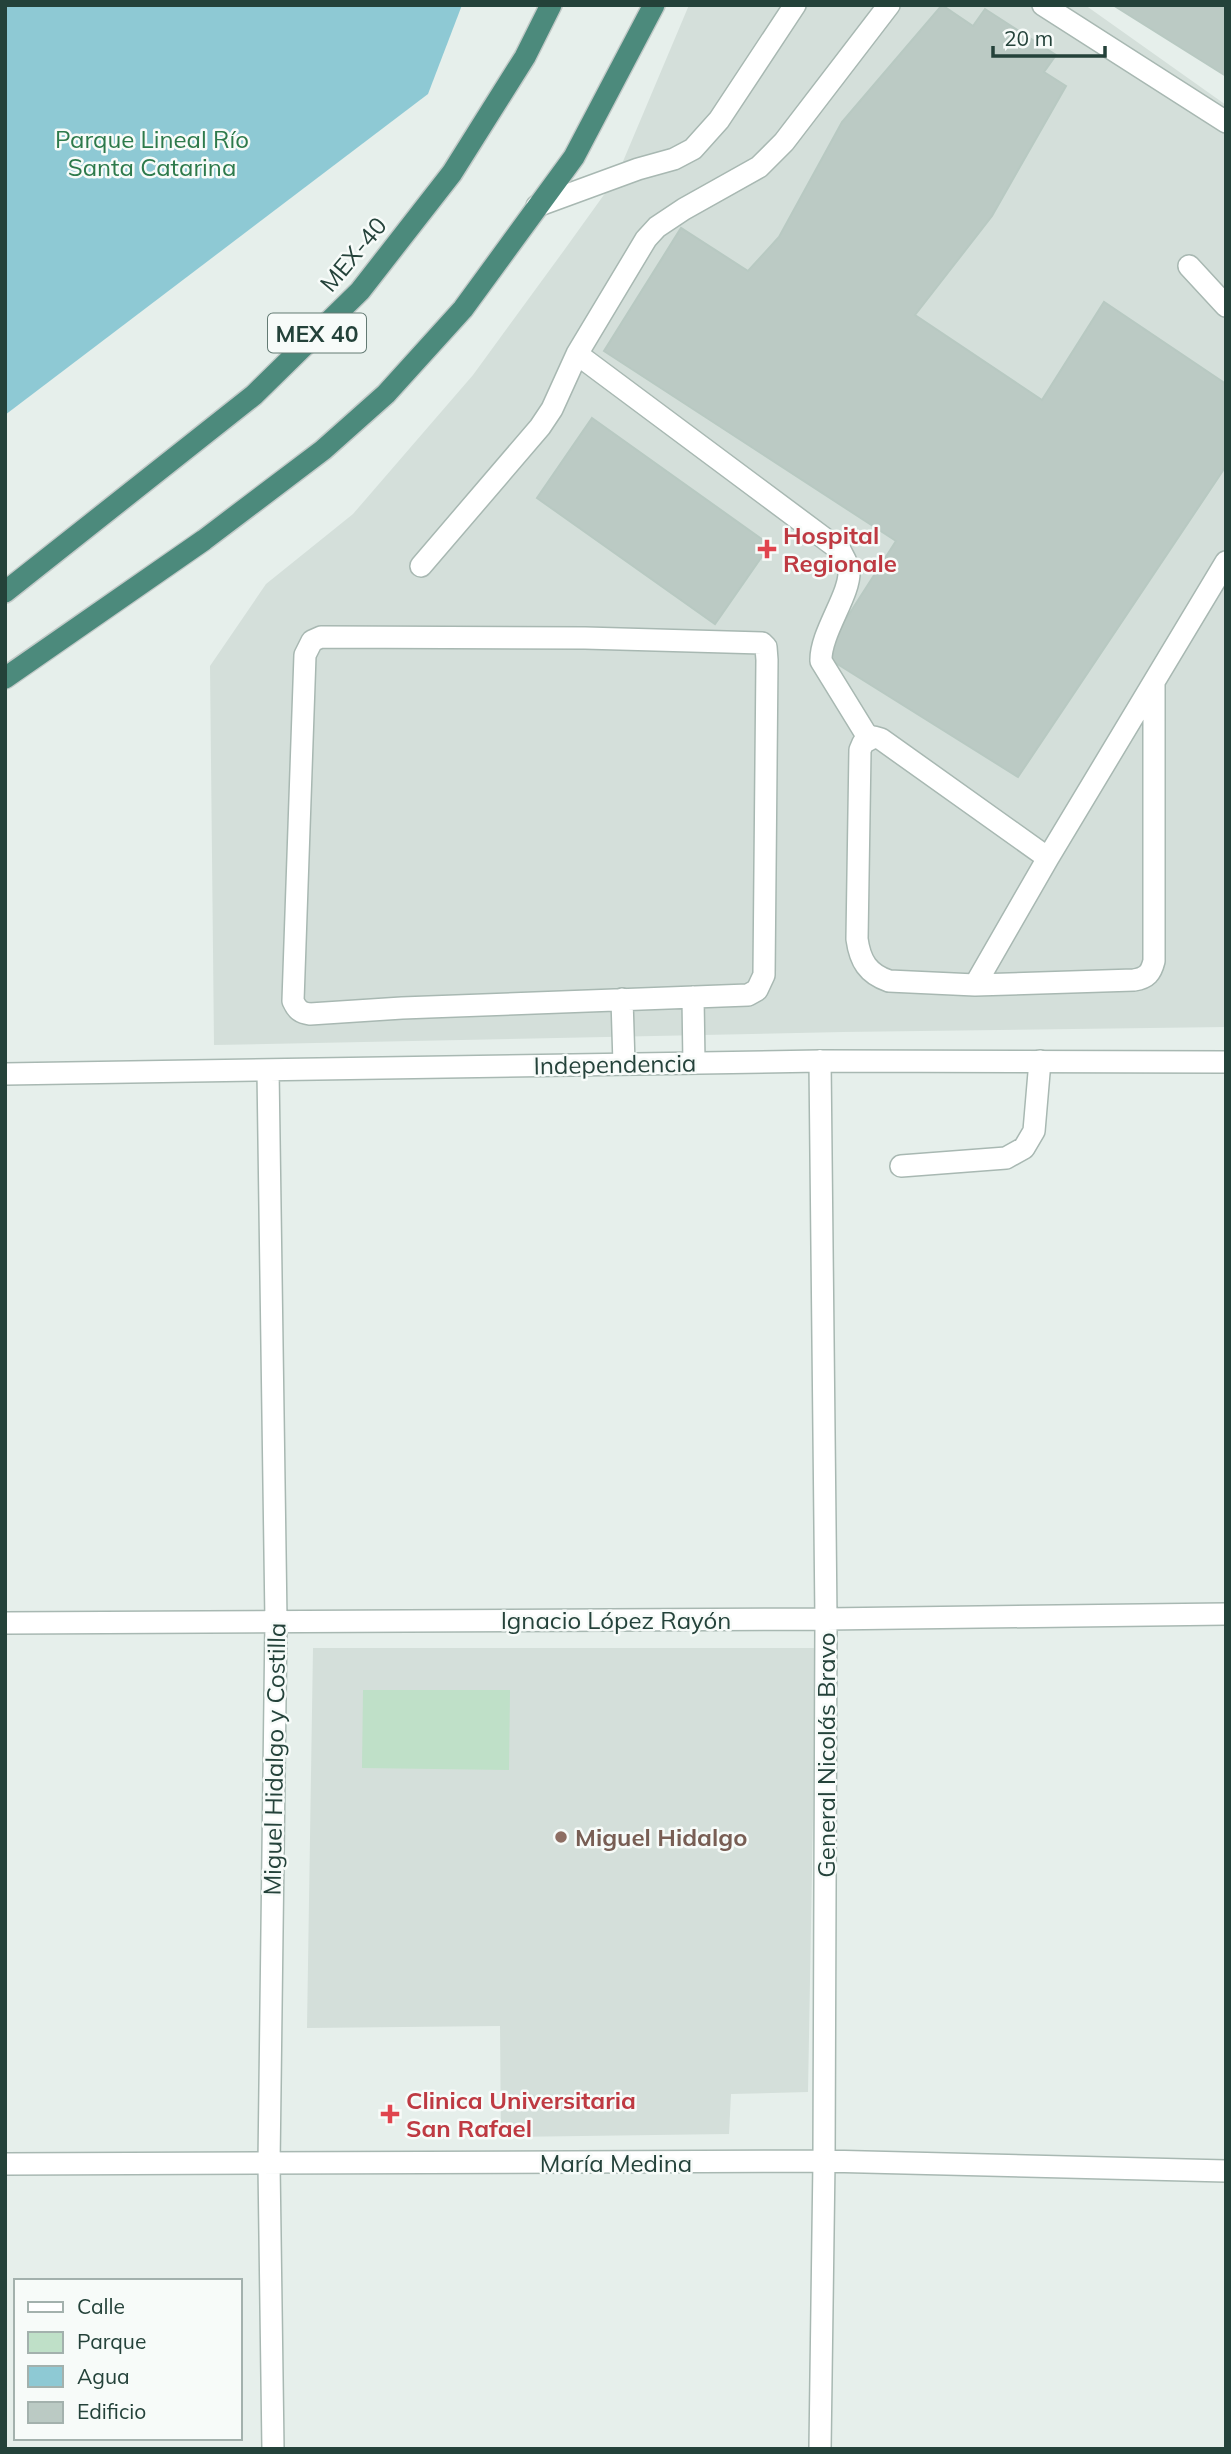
<svg xmlns="http://www.w3.org/2000/svg" width="1231" height="2454" viewBox="0 0 1231 2454" font-family="Mulish,sans-serif">
  <style>
    .built { fill: #d4dfda }
    .green { fill: #bfe0c8 }
    .water { fill: #8ec9d4 }
    .building { fill: #bbcac4; stroke: #b8c9c2; stroke-width: 2 }
    .lines { fill: none; stroke-linecap: round; stroke-linejoin: round }
    .service-casing { stroke: #a8b8b2; stroke-width: 24 }
    .minor-casing { stroke: #a8b8b2; stroke-width: 24 }
    .trunk-casing { stroke: #c2cac8; stroke-width: 24 }
    .service { stroke: #fff; stroke-width: 21 }
    .minor { stroke: #fff; stroke-width: 21 }
    .trunk { stroke: #4c8a7c; stroke-width: 21 }
    .health-dot { fill: #e0444e; stroke: #f7fbf9; stroke-width: 2.5 }
    .education-dot { fill: #8d6e63; stroke: #f7fbf9; stroke-width: 2.5 }
    .labels { text-anchor: middle; dominant-baseline: central; stroke-width: 5; stroke-linejoin: round; paint-order: stroke }
    .shield { fill: #f7fbf9; stroke: #637a73; stroke-width: 2 }
    .shield-label { font-size: 23px; font-weight: bold; fill: #24423a }
    .park-label { font-size: 24px; fill: #2d7a4b; stroke: #f7fbf9 }
    .street-label { font-size: 24px; fill: #24423a; stroke: #f7fbf9 }
    .health-label { font-size: 24px; font-weight: bold; fill: #be3a42; stroke: #f7fbf9; text-anchor: start }
    .education-label { font-size: 24px; font-weight: bold; fill: #785e54; stroke: #f7fbf9; text-anchor: start }
  </style>
  <rect width="100%" height="100%" fill="#e6efeb"/>
  <path class="built" d="M689,5H1085L1226,105V1027L843,1032L214,1045L210,666L266,584L353,514L473,375L565,249L616,178Z
    M313,1648H816L808,2092L731,2094L729,2134L501,2137L500,2026L307,2028Z"/>
  <path class="green" d="M363,1690H510L509,1770L362,1768Z"/>
  <path class="water" d="M5,5H462L428,94L5,415Z"/>
  <path class="building" d="M942,5L973,26L985,9L1056,55L1044,72L1066,86L992,216L915,315L1042,400L1104,302L1226,384V466L1018,777L823,655L896,541L604,351L681,228L748,271L779,237L842,122Z
    M1113,5H1226V76Z
    M592,418L770,545L715,624L537,498Z"/>
  <g class="lines">
    <defs>
      <path id="service" d="M1043,5L1226,122
        M537,206L638,169L674,159L693,149L719,120L795,5
        M1189,266L1226,306
        M577,354L840,550C843,556 848,564 849,570C851,594 820,633 821,661L869,739
        M421,566L540,427L552,409L577,354L646,239L657,227L684,209L759,167L784,142L889,5
        M321,637L585,638L762,643L766,647L767,660L764,975L757,990L748,995L402,1008L310,1014C301,1013 297,1010 293,1001L305,655L312,641Z
        M1048,858L881,739L874,737L863,743L860,750L857,939C860,961 868,974 889,981L975,985L1048,858L1226,562
        M975,985L1134,980C1147,978 1151,973 1154,961V683
        M693,997L694,1063
        M622,999L624,1064
        M901,1166L1006,1158L1024,1148L1034,1131L1040,1061"/>
      <path id="minor" d="M820,1061L826,1619L824,2161L820,2449
        M268,1070L276,1621L269,2164L273,2449
        M5,1074L820,1061L1226,1062
        M5,1623L826,1619L1226,1614
        M5,2164L824,2161L1226,2171"/>
      <path id="trunk" d="M5,592L254,395L360,291L452,173L525,57L551,5
        M5,678L204,540L323,450L386,394L463,309L574,157L654,5"/>
    </defs>
    <use href="#service" class="service-casing"/>
    <use href="#minor" class="minor-casing"/>
    <use href="#trunk" class="trunk-casing"/>
    <use href="#service" class="service"/>
    <use href="#minor" class="minor"/>
    <use href="#trunk" class="trunk"/>
  </g>
  <g class="health-dot">
    <path d="M763.5 538.5h7v7h7v7h-7v7h-7v-7h-7v-7h7z"/>
    <path d="M386.5 2103.5h7v7h7v7h-7v7h-7v-7h-7v-7h7z"/>
  </g>
  <circle class="education-dot" cx="561" cy="1837" r="7"/>
  <g class="labels">
    <rect class="shield" x="268" y="313.5" width="98" height="39" rx="5"/>
    <g class="shield-label">
      <text x="317" y="333">MEX 40</text>
    </g>
    <g class="park-label">
      <text x="152" y="139">Parque Lineal Río<tspan x="152" dy="28">Santa Catarina</tspan></text>
    </g>
    <g class="street-label">
      <text transform="translate(353 254) rotate(-50)">MEX-40</text>
      <text transform="translate(615 1064) rotate(-1)">Independencia</text>
      <text x="616" y="1620">Ignacio López Rayón</text>
      <text transform="translate(826 1755) rotate(-90)">General Nicolás Bravo</text>
      <text transform="translate(274 1759) rotate(-89)">Miguel Hidalgo y Costilla</text>
      <text x="616" y="2163">María Medina</text>
    </g>
    <g class="health-label">
      <text x="783" y="535">Hospital<tspan x="783" dy="28">Regionale</tspan></text>
      <text x="406" y="2100">Clinica Universitaria<tspan x="406" dy="28">San Rafael</tspan></text>
    </g>
    <g class="education-label">
      <text x="575" y="1837">Miguel Hidalgo</text>
    </g>
  </g>
  <rect width="1231" height="2454" fill="none" stroke="#24423a" stroke-width="14"/>
  <rect x="14" y="2279" width="228" height="161" fill="#f7fbf9" stroke="#a3b1ad" stroke-width="2"/>
  <rect x="28" y="2302" width="35" height="10" fill="#ffffff" stroke="#a3b1ad" stroke-width="2"/>
  <text x="77" y="2314" font-size="21" fill="#24423a">Calle</text>
  <rect x="28" y="2332" width="35" height="21" fill="#bfe0c8" stroke="#a3b1ad" stroke-width="2"/>
  <text x="77" y="2349" font-size="21" fill="#24423a">Parque</text>
  <rect x="28" y="2366" width="35" height="21" fill="#8ec9d4" stroke="#a3b1ad" stroke-width="2"/>
  <text x="77" y="2384" font-size="21" fill="#24423a">Agua</text>
  <rect x="28" y="2402" width="35" height="21" fill="#bbcac4" stroke="#a3b1ad" stroke-width="2"/>
  <text x="77" y="2419" font-size="21" fill="#24423a">Edificio</text>
  <path d="M993 46v10h112v-10" fill="none" stroke="#24423a" stroke-width="3.5"/>
  <text x="1004" y="46" font-size="21" fill="#24423a" stroke="#f7fbf9" stroke-width="5" paint-order="stroke">20 m</text>
</svg>
